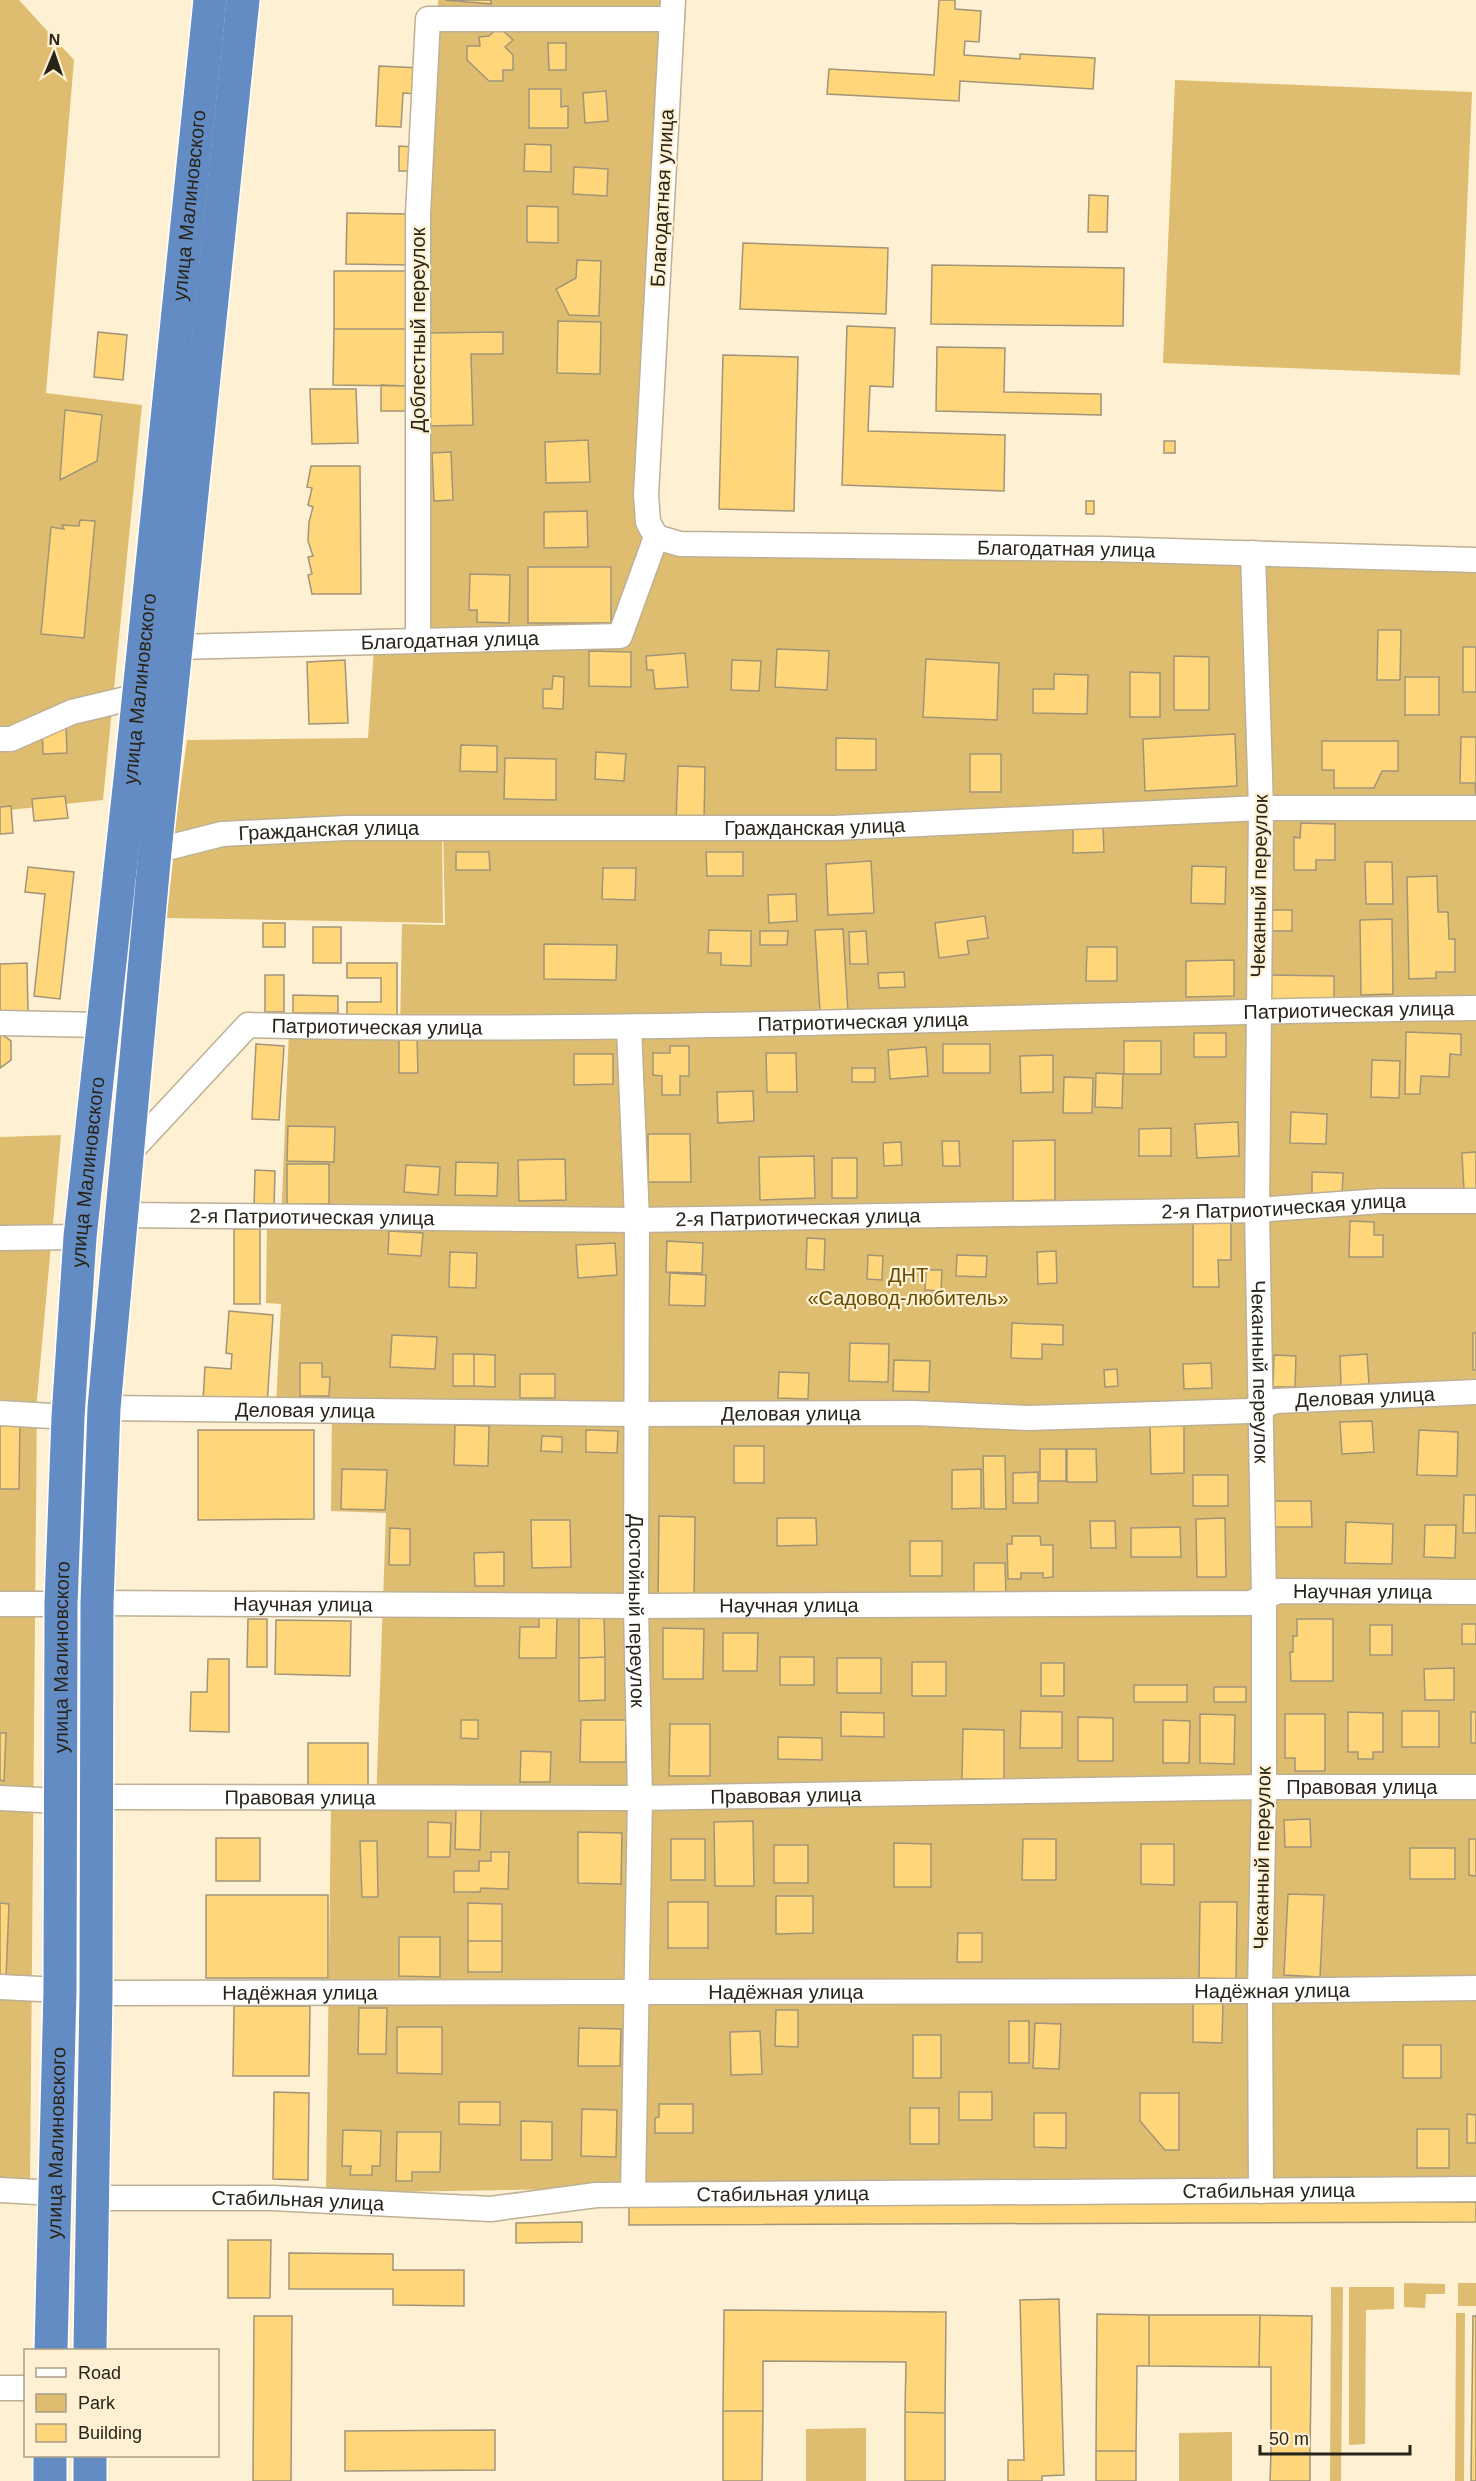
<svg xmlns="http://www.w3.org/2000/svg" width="1476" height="2481" viewBox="0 0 1476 2481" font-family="Arial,sans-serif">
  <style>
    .green { fill: #debd71 }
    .building { fill: #ffd679; stroke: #a19579; stroke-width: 1.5 }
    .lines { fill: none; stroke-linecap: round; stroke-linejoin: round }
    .minor-casing { stroke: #bdb094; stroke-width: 27 }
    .highway-casing { stroke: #fff; stroke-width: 36 }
    .minor { stroke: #fff; stroke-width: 24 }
    .highway { stroke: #648cc4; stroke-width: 33 }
    .labels { text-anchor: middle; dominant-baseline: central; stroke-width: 4.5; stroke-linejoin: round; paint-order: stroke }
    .street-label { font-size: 20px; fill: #292419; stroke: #fef0d2 }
    .park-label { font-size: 20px; fill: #684e00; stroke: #fef0d2 }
  </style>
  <rect width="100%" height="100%" fill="#fef0d2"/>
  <path class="green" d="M0,0H19L74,60L46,393L142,405L103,800L0,811Z
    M438,0H666L646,547L1476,569V2177H1277L326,2193L331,1803H376L386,1513L331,1511L332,1407L276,1406L281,1304L266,1303L267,1221L281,1222L289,1031L400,1032L402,924L445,925L443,822L173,841L187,740L368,738L374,648H426L425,305Z
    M1175,80L1472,92L1460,375L1163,363Z
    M442,833L443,923L166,918L174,854L228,839Z
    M61,1135L37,1399L30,2183L0,2181V1137Z
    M1404,2283L1445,2284V2294H1426L1425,2308L1404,2307Z
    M1458,2283H1476V2306H1458Z
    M1331,2287H1343L1341,2481H1330Z
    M1349,2287H1394V2309L1366,2310L1365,2444L1349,2445Z
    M1456,2313H1465L1464,2481H1455Z
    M866,2428V2481H806V2429Z
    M1232,2432V2481H1179V2433Z"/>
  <path class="building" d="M445,0H491V4Z
    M939,0H955V9L981,11L979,42L965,41L964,55L1020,59V54L1095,58L1093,89L960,81L959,101L827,94L829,69L934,75Z
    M499,27L513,40L505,47L513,55V70H503V81H489L467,60V46H480L479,37L489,36Z
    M548,43H566V70H549Z
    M379,66L421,68L419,94L403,93L401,127L376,126Z
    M529,89H561V107L568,106V128H529Z
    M606,91L608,121L585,123L583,93Z
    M525,144L551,145V172L524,171Z
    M399,146L413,147V171H399Z
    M574,167L608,169L607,196L573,194Z
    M1089,195L1108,196L1107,232H1088Z
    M527,206L558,207V243L527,242Z
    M347,213L411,214V265L346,264Z
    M743,243L888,248L886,314L740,309Z
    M577,260L601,261L599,316L569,315L556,289L576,278Z
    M932,265L1124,268L1123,326L931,324Z
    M334,271H407V329H334Z
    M558,321L601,322L600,374L557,373Z
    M847,326L895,328L893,387L870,386L868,431L1005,435L1004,491L842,485Z
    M334,329H407V386L333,385Z
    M98,332L127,335L123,380L94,377Z
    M503,332V354H471L473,425L428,426L425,333Z
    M937,347L1005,348L1004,392L1101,394V415L936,411Z
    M723,355L798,357L794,511L719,509Z
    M381,385L407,386L406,411H381Z
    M310,389H356L358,443L312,444Z
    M65,410L102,415L97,461L60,480Z
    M588,440L590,482L546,483L545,442Z
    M1164,441H1175V453H1164Z
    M451,452L453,500L434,501L432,453Z
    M311,466H360L361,594H312L308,575L312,574L308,557L313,556L308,541L309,522L313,507L308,505L312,488L307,487Z
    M1086,501H1094V514H1086Z
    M587,511L588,547L544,548V512Z
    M80,520L95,521L84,638L41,634L51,527L64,529L62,525L79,526Z
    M528,567H611V623H528Z
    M470,574L510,575L509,623L477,622V610H469Z
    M1378,630H1401L1400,680H1377Z
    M1463,647H1476V692H1463Z
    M777,649L829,651L827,690L775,687Z
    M589,651L631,652V687L589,686Z
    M685,653L688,687L655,689L653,670H647L646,656Z
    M1174,656L1209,657V710H1174Z
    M926,659L999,663L997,720L923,717Z
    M345,660L348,723L309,724L307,662Z
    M732,660L761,661L759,691L731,690Z
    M1130,672L1160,673V717H1130Z
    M1054,674L1088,675L1087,714L1033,713V689H1054Z
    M553,676L564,677L563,709L543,708V689H552Z
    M1405,677H1439V715H1405Z
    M66,725L67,753L43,754L42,726Z
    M1235,734L1237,786L1145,791L1143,739Z
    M1461,737H1476V798L1475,783H1460Z
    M836,738L876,739V770H836Z
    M1322,741H1398V771H1382L1374,788H1334V770H1322Z
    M461,745L497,746V772L460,771Z
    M596,752L626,754L624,781L595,779Z
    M970,754H1001V792H970Z
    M505,758L556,759V800L504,799Z
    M678,766L705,767L704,823H676Z
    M65,796L68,818L34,821L32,799Z
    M11,806L13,833L0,834V807Z
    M1301,823L1335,824V860H1316V870H1294V837L1300,838Z
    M1103,827L1104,852L1073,853V828Z
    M456,852H489L490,870H456Z
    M706,852H743V876H707Z
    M871,861L874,913L828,915L826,864Z
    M1365,862H1392L1393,904H1366Z
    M1192,866L1226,867L1225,904L1191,903Z
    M28,867L74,872L60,999L34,996L45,894L25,892Z
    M603,868H636L635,900L602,899Z
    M1437,876L1438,912H1448L1449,939H1455V972H1436V978L1409,979L1407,877Z
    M796,894L797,921L769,923L768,895Z
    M1270,910H1292V931H1270Z
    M985,916L988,938L967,941L969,954L939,958L935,923Z
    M1392,919L1393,994L1361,995L1360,920Z
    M263,923H285V947H263Z
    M313,927H341V963H313Z
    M843,929L848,1012L820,1013L815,930Z
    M709,930L751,931V966L721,965V953H708Z
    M760,931H788L787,945H760Z
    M866,931L868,964H850L849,932Z
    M544,944L617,945L616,980L544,979Z
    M1087,947H1117V981H1086Z
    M1234,960V996L1186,997V961Z
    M27,963L28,1012L0,1013V964Z
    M347,963H397V1019H347V1002H381V978H347Z
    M904,972L905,987L879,988L878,973Z
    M265,975H284V1012H265Z
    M1269,975L1334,976V1001L1268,1000Z
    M293,995L338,996V1013H293Z
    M1406,1032L1461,1034V1055L1450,1054L1449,1077L1421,1076L1420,1094H1405Z
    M0,1033L11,1041V1060L0,1068Z
    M1194,1033H1226V1057H1194Z
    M399,1036H417L418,1073H399Z
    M1124,1041H1161V1074H1124Z
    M256,1044L284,1046L279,1120L252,1119Z
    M943,1044H990V1073H943Z
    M670,1046H689V1076H680V1095H662V1076L653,1075V1053H670Z
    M926,1047L928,1076L890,1079L888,1050Z
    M766,1053H796L797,1092H767Z
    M574,1054H613V1084L574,1085Z
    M1053,1055V1092L1021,1093L1020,1056Z
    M1372,1060L1400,1061L1399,1098L1371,1097Z
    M852,1068H875V1082H852Z
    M1096,1073L1123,1074L1122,1108L1095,1107Z
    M1064,1077L1093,1078L1092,1113H1063Z
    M753,1091L754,1121L718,1123L717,1092Z
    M1291,1112L1327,1114L1326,1144L1290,1143Z
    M1238,1122L1239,1156L1197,1158L1195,1124Z
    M288,1126L335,1127L334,1162L287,1161Z
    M1171,1128V1156H1139V1129Z
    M648,1134H690L691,1182H648Z
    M1055,1140V1200L1013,1201V1141Z
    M942,1141H959L960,1166H943Z
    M901,1142L902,1165L884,1166L883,1143Z
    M1476,1152V1190L1464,1191L1462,1153Z
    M814,1156L815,1198L760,1200L759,1157Z
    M832,1158H857V1198H832Z
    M565,1159L566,1200L519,1201L518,1160Z
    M456,1162L498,1163L497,1196L455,1195Z
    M287,1164H329V1204H287Z
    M406,1165L440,1167L438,1195L404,1192Z
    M255,1170L275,1171L274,1209H254Z
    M1312,1172L1343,1173L1342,1195L1312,1194Z
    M1350,1221L1374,1222V1235H1383V1257H1349Z
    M1193,1222H1231V1260H1218L1219,1287H1193Z
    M234,1229H260V1304H234Z
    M389,1231L423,1233L421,1256L388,1254Z
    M807,1238L825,1239L824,1270L806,1269Z
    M667,1241L703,1243L702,1273L666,1272Z
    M615,1243L617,1275L578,1278L576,1245Z
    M1056,1251L1057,1283L1038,1284L1037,1252Z
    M450,1252L477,1253L476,1288L449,1287Z
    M868,1255L883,1256L882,1280L867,1279Z
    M957,1255L987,1256L986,1277L956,1276Z
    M926,1270H942L941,1291L925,1290Z
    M670,1273L706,1275L705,1306L669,1305Z
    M229,1311L273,1315L267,1405L203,1401L205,1367L231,1369L232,1354L226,1353Z
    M1012,1323L1063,1325V1345L1042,1344V1359L1011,1358Z
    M1473,1333H1476V1370H1473Z
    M392,1335L437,1337L435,1369L390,1367Z
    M850,1343L889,1344L888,1382L849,1381Z
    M453,1354H474V1386H453Z
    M474,1354L495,1355V1387L474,1386Z
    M1367,1354L1369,1384L1341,1386L1340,1356Z
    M1274,1355L1296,1356L1295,1387H1273Z
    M894,1360L930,1361L929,1392L893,1391Z
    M300,1363H322V1377H330L329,1396H300Z
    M1211,1363L1212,1388L1184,1389L1183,1364Z
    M1117,1369L1118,1386L1105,1387L1104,1370Z
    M779,1372L809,1373L808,1399L778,1398Z
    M520,1374H555V1398H520Z
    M0,1421H20L19,1489H0Z
    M1372,1421L1374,1452L1342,1454L1340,1422Z
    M1150,1424H1184V1473L1151,1474Z
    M455,1425L489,1426L488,1466L454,1465Z
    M198,1430H314V1519L198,1520Z
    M586,1430L618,1431L617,1453L586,1452Z
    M1419,1430L1458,1432L1457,1476L1417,1475Z
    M542,1436L562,1437V1452L541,1451Z
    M734,1446H764V1483H734Z
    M1040,1449H1066V1481H1040Z
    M1067,1449H1096L1097,1482H1067Z
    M983,1456H1005L1006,1509H984Z
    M342,1469L387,1470L385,1510L341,1509Z
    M981,1469V1508L952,1509V1470Z
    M1038,1472V1503H1013V1473Z
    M1193,1475H1228V1506H1193Z
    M1464,1495H1476V1533H1463Z
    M1275,1501H1311L1312,1527H1275Z
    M659,1516L695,1517L694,1601L658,1600Z
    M777,1518H816L817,1545L777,1546Z
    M1225,1518L1226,1577H1197L1196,1519Z
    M531,1520H570L571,1567L532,1568Z
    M1090,1521H1115L1116,1548H1091Z
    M1346,1522L1393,1524L1392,1564L1345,1563Z
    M1425,1525H1456L1455,1558L1424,1557Z
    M1180,1527L1181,1557H1131V1528Z
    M390,1528L410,1529V1565H389Z
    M1012,1536H1040L1041,1545H1053V1577L1043,1578V1573H1021V1579H1008L1007,1544H1012Z
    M910,1541H942V1576H910Z
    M504,1552V1586H475L474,1553Z
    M974,1563H1005L1006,1596H974Z
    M539,1616H557L556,1658H519L520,1627H539Z
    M579,1616H604L605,1657L579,1658Z
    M248,1619H267V1667H247Z
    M1297,1619H1333V1681H1291L1290,1652H1293V1636H1297Z
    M276,1620L351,1621L350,1676L275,1674Z
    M1462,1624H1476V1644H1462Z
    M1370,1625H1392V1655H1370Z
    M663,1628L704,1629L703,1679H663Z
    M723,1633H758L757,1671H723Z
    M605,1657V1700L579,1701V1658Z
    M780,1657H814V1685H780Z
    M837,1658H881V1693H837Z
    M208,1659H229V1732L190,1731L191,1692H207Z
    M912,1662H946V1696H912Z
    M1041,1663H1064V1696H1041Z
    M1454,1668V1700H1425L1424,1669Z
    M1134,1685H1187V1702H1134Z
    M1214,1687H1246V1702H1214Z
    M1021,1711L1062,1712V1748H1020Z
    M1402,1711H1439V1747H1402Z
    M841,1712L884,1713V1737L841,1736Z
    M1348,1712L1383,1713V1752H1373V1759H1358V1752H1348Z
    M1471,1712H1476V1743H1471Z
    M1200,1714L1235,1715L1234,1764L1200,1763Z
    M1285,1714H1325V1771H1295V1758H1285Z
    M1078,1717L1113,1718V1761H1078Z
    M461,1720H478V1739L461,1738Z
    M581,1720H626V1762H580Z
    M1163,1720L1190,1721L1189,1763H1163Z
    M670,1724H710V1776H669Z
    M963,1729L1004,1730V1779H962Z
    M0,1733H6L4,1781L0,1780Z
    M778,1737L822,1738V1760L778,1759Z
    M308,1743H368V1790H308Z
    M521,1751L551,1752L550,1782H520Z
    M456,1809H481L480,1850L455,1849Z
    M1310,1819L1311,1847H1285L1284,1820Z
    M753,1821L754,1886H715L714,1822Z
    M428,1822L451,1823L450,1857H428Z
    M578,1832L622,1833L621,1884L578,1883Z
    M216,1838H260V1881H216Z
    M671,1839H705V1880H671Z
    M1023,1839H1056V1880H1022Z
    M1469,1839H1476V1876L1469,1875Z
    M360,1841H377L378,1897H362Z
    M894,1843L931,1844V1887H894Z
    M1141,1844H1174V1885L1141,1884Z
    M774,1845H808V1883H774Z
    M1410,1848H1455V1879H1410Z
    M491,1852H509L508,1889L481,1888L480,1892H454V1871H479V1861H491Z
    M1288,1894L1324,1895L1320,1977L1284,1975Z
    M206,1895H328V1978H206Z
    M776,1896H813V1933L776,1934Z
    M668,1902H708V1948H668Z
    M1200,1902H1237L1236,1979L1199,1978Z
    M0,1903L9,1904L6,1979H0Z
    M468,1903L502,1904V1941H468Z
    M958,1933H982V1962H957Z
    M399,1937H440V1977L399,1976Z
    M468,1941H502V1972H468Z
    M1193,2002H1223L1222,2043L1193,2042Z
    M234,2006H310L309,2076H233Z
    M359,2008H387L386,2054H358Z
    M776,2010H798V2047L775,2046Z
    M1009,2021H1029V2063H1009Z
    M1035,2023L1061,2024L1059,2069L1033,2068Z
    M397,2027H442V2074L397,2073Z
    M579,2028L621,2029L620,2066H578Z
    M760,2031L762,2074L731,2075L730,2032Z
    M913,2035H941V2078H913Z
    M1403,2045H1441V2078H1403Z
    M274,2092L309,2093L308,2180L273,2179Z
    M959,2092H992V2120H959Z
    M1140,2093H1179V2150H1165L1140,2121Z
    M459,2102H500V2125L459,2124Z
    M659,2104H693V2133H655V2118L659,2117Z
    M910,2108H939V2144H910Z
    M582,2109L617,2110L616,2157L581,2156Z
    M1034,2113H1066V2148L1034,2147Z
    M1467,2114L1476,2115V2143H1467Z
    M521,2121L552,2122V2160H521Z
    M1417,2129H1449V2168H1417Z
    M343,2130L381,2131L380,2166H372V2175H350L351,2166H342Z
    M397,2132H441L440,2172H412V2181H396Z
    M1476,2202V2222L629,2225V2205Z
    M582,2222V2242L516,2243V2223Z
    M228,2240H271L270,2298H228Z
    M289,2253L393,2254V2270H464V2306L393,2305V2289H289Z
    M1059,2299L1064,2475L1042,2476V2481H1008V2460H1024L1020,2300Z
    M724,2310L946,2312L945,2413L905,2412L906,2362L763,2361V2411H723Z
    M1097,2314L1149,2315V2366H1137L1136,2451H1096Z
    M1149,2315H1260L1259,2367L1149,2366Z
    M1260,2315L1312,2316L1310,2453H1271V2367H1259Z
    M254,2316H292L291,2481H253Z
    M1473,2316H1476V2481H1471Z
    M1473,2316H1476V2481H1471Z
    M723,2411H763L762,2481H723Z
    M723,2411H763L762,2481H723Z
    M905,2412L945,2413V2481H905Z
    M905,2412L945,2413V2481H905Z
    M495,2430V2470L345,2471V2431Z
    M1096,2451H1136V2481H1096Z
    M1271,2453H1310V2481H1270Z"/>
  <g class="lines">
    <defs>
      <g id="minor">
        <path id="s1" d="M673,0L646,495L648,522L656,537L680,544L1103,549L1476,560"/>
        <path id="s2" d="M1253,553L1261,808L1257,1210L1264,1597V1787L1260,1991L1261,2191"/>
        <path d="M418,641V214L428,19H672"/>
        <path id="s3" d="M176,647L620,636L656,537"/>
        <path d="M0,739H11L72,712L139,696"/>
        <path id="s4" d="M155,851L222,834L346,828H834L1261,808H1476"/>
        <path d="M0,1023L102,1025"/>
        <path id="s5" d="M629,1027L637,1220L636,1606L640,1798L633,2194"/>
        <path id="s6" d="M126,1156L248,1025C657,1035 1067,1012 1476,1008"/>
        <path id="s7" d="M120,1215L637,1220L1257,1210L1381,1201H1476"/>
        <path d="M0,1238L80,1237"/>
        <path id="s8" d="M104,1408L636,1414L914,1413L1029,1418L1249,1411L1276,1401L1476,1392"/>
        <path d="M0,1413L68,1417"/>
        <path id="s9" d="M97,1603L636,1606L1250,1603L1279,1591L1476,1592"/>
        <path d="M0,1604H61"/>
        <path id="s10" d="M98,1797L640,1798L1264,1787H1476"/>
        <path d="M0,1798L61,1801"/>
        <path d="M0,1987L60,1990"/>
        <path id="s11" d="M96,1993L1260,1991L1476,1988"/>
        <path d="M0,2190L55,2193"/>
        <path id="s12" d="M91,2198H272L491,2209L596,2195L1476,2189"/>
        <path d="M0,2388H26"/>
      </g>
      <g id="highway">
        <path id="s13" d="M51,2350L60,1990L61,1604L68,1417L80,1237L131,770L210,0"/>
        <path d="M90,2350L96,1993L97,1603L104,1408L155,851L243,0"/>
        <path d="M50,2481V2456"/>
        <path d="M90,2481V2456"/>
      </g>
    </defs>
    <use href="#minor" class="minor-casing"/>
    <use href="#highway" class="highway-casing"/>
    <use href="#minor" class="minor"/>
    <use href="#highway" class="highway"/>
  </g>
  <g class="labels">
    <g class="street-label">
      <text transform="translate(662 198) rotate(-87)">Благодатная улица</text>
      <text stroke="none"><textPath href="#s13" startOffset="2151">улица Малиновского</textPath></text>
      <text transform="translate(418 330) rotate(-90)">Доблестный переулок</text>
      <text stroke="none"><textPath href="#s1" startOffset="951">Благодатная улица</textPath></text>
      <text stroke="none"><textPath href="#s3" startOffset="274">Благодатная улица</textPath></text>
      <text stroke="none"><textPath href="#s13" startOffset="1665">улица Малиновского</textPath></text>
      <text stroke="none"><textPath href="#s4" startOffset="662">Гражданская улица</textPath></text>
      <text stroke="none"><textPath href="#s4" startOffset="176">Гражданская улица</textPath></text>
      <text transform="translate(1259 886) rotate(-89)">Чеканный переулок</text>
      <text stroke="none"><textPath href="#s6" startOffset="1280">Патриотическая улица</textPath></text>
      <text stroke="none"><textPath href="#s6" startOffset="794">Патриотическая улица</textPath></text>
      <text stroke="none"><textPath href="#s6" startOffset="308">Патриотическая улица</textPath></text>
      <text stroke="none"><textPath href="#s13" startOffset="1179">улица Малиновского</textPath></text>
      <text stroke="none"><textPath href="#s7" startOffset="1164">2-я Патриотическая улица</textPath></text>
      <text stroke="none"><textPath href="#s7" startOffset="192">2-я Патриотическая улица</textPath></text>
      <text stroke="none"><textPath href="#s7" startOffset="678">2-я Патриотическая улица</textPath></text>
      <text stroke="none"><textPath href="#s2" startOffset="819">Чеканный переулок</textPath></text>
      <text stroke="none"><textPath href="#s8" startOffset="1263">Деловая улица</textPath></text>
      <text stroke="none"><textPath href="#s8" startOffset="201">Деловая улица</textPath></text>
      <text stroke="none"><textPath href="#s8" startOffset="687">Деловая улица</textPath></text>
      <text stroke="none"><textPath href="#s9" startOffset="1268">Научная улица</textPath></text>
      <text stroke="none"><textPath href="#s9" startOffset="206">Научная улица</textPath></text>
      <text stroke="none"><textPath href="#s9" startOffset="692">Научная улица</textPath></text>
      <text stroke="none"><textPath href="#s5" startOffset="584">Достойный переулок</textPath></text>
      <text stroke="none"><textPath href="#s13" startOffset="693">улица Малиновского</textPath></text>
      <text stroke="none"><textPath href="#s10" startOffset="1264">Правовая улица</textPath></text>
      <text stroke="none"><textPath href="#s10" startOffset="688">Правовая улица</textPath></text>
      <text stroke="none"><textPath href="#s10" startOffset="202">Правовая улица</textPath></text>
      <text transform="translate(1262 1858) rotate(-89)">Чеканный переулок</text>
      <text stroke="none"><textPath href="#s11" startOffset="1176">Надёжная улица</textPath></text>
      <text stroke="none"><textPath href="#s11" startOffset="690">Надёжная улица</textPath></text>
      <text stroke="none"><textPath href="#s11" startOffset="204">Надёжная улица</textPath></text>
      <text stroke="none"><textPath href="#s13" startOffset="207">улица Малиновского</textPath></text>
      <text stroke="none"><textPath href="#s12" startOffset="1179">Стабильная улица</textPath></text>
      <text stroke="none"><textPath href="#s12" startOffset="693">Стабильная улица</textPath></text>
      <text stroke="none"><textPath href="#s12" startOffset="207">Стабильная улица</textPath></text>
    </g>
    <g class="park-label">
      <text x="908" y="1275">ДНТ<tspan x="908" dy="23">«Садовод-любитель»</tspan></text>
    </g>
  </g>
  <rect x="24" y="2349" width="195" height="108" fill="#fef0d2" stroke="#a99e88" stroke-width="1.5"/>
  <rect x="36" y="2368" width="30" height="9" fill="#ffffff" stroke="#a99e88" stroke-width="1.5"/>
  <text x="78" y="2379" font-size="18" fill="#292419">Road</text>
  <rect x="36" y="2394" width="30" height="18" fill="#debd71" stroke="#a99e88" stroke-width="1.5"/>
  <text x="78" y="2409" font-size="18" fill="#292419">Park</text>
  <rect x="36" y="2424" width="30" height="18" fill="#ffd679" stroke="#a99e88" stroke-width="1.5"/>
  <text x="78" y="2439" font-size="18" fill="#292419">Building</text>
  <g transform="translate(54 54) rotate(2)" stroke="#fef0d2" stroke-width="4.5" paint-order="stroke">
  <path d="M0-4.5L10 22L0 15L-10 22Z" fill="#292419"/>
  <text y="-9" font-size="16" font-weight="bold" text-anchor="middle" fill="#292419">N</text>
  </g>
  <path d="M1260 2445v9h150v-9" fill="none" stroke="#292419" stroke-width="3"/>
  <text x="1269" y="2445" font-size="18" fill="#292419" stroke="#fef0d2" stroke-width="4.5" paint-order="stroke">50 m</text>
</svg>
